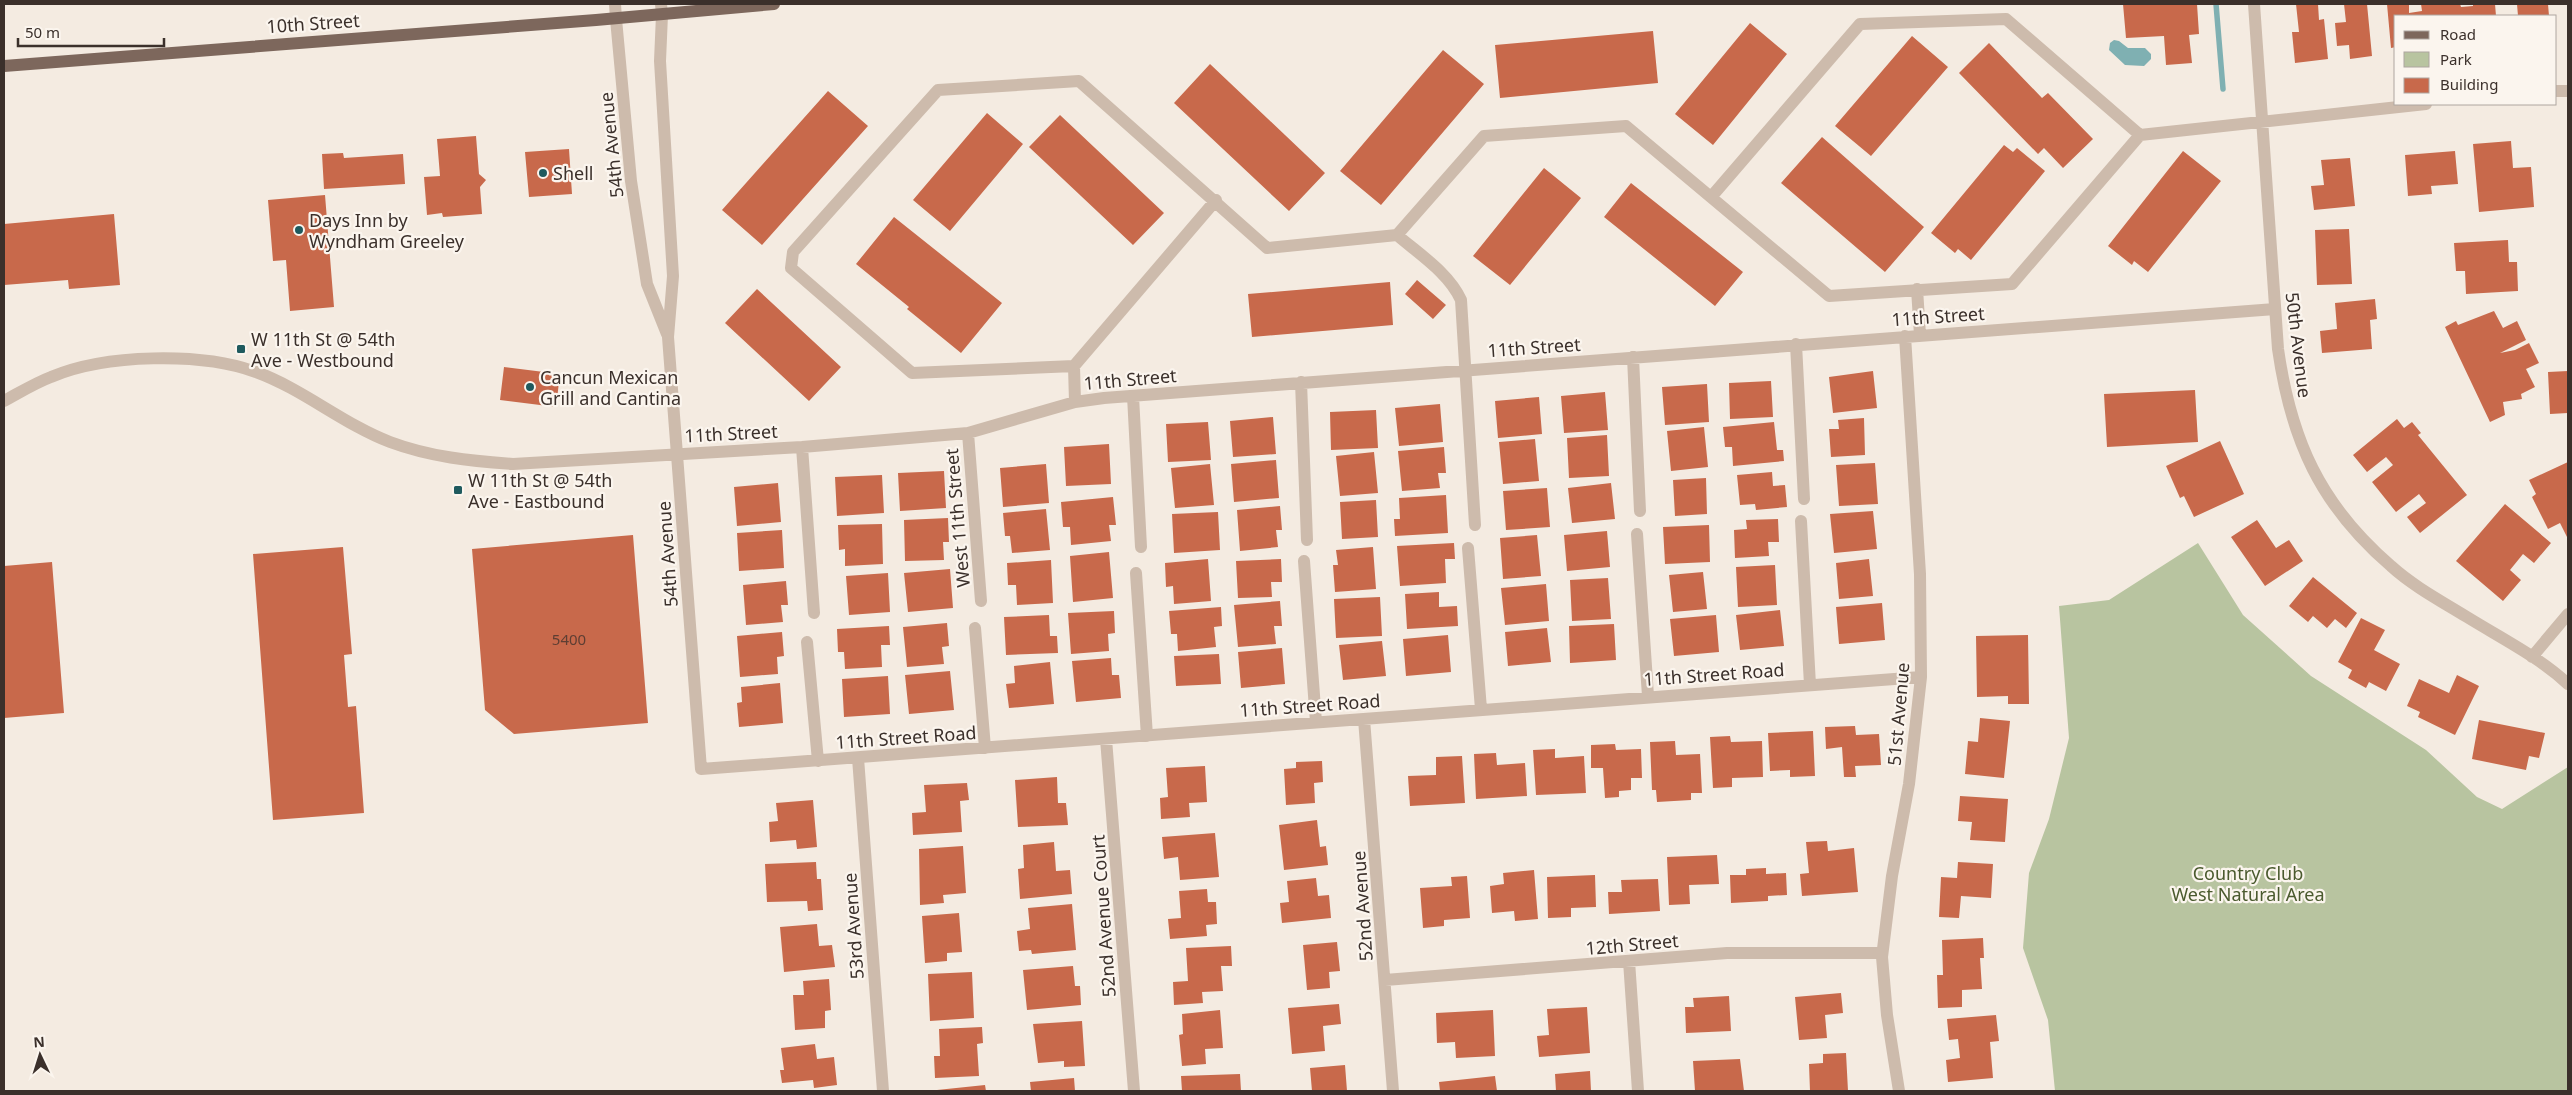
<svg xmlns="http://www.w3.org/2000/svg" width="2572" height="1095" viewBox="0 0 2572 1095" font-family="'Noto Sans',sans-serif">
  <style>
    .green { fill: #b8c4a0 }
    .water { fill: #7fb0b2 }
    .lines { fill: none; stroke-linecap: round; stroke-linejoin: round }
    .stream { stroke: #7fb0b2; stroke-width: 5.5 }
    .building { fill: #c8694b }
    .minor { stroke: #cdbbac; stroke-width: 12 }
    .tertiary { stroke: #cdbbac; stroke-width: 12 }
    .primary { stroke: #7d675c; stroke-width: 12 }
    .poi-dot { fill: #1f5a5e; stroke: #fbf5ee; stroke-width: 2 }
    .labels { text-anchor: middle; dominant-baseline: central; stroke-width: 4.5; stroke-linejoin: round; paint-order: stroke }
    .number-label { font-size: 15px; fill: #5e3e33 }
    .street-label { font-size: 18px; fill: #3b302b; stroke: #fbf5ee }
    .poi-label { font-size: 18px; fill: #3b302b; stroke: #fbf5ee; text-anchor: start }
    .park-label { font-size: 18px; fill: #4a5a2e; stroke: #fbf5ee }
  </style>
  <rect width="100%" height="100%" fill="#f4ebe1"/>
  <path class="green" d="M2198,543L2243,615L2311,676L2426,750L2477,797L2502,809L2568,767V1091H2055L2048,1020L2023,948L2029,873L2049,819L2069,738L2059,606L2109,600Z"/>
  <path class="water" d="M2114,40L2119,41L2128,48H2145L2151,54V59L2144,66L2125,65L2109,50L2110,43Z"/>
  <g class="lines">
    <path class="stream" d="M2216,4L2223,89"/>
  </g>
  <path class="building" d="M2123,4H2197L2199,34L2189,35L2192,63L2166,65L2164,36L2126,38Z
    M2296,4H2318L2319,20L2324,19L2328,59L2295,63L2292,32H2299Z
    M2344,4H2367L2372,56L2350,59L2349,45L2337,46L2335,23L2346,22Z
    M2387,4H2409V13L2422,11L2421,4H2460L2461,7L2473,6V4H2495L2496,16H2396V47L2391,48Z
    M2517,4H2548L2549,16H2518Z
    M1750,23L1787,54L1713,145L1675,114Z
    M1653,31L1658,83L1500,98L1495,45Z
    M1912,36L1948,67L1871,156L1835,126Z
    M1989,43L2042,98L2048,93L2093,139L2063,168L2044,148L2038,154L1959,73Z
    M1443,50L1484,84L1381,205L1340,171Z
    M1210,64L1325,173L1289,211L1174,103Z
    M828,91L868,126L762,245L722,210Z
    M987,113L1023,144L950,231L913,200Z
    M1060,115L1164,213L1133,245L1029,147Z
    M476,136L479,174L486,180L480,187L482,214L443,217L442,213L427,215L424,177L440,176L437,139Z
    M1822,137L1924,227L1885,272L1781,183Z
    M2511,141L2513,168L2531,167L2534,207L2479,212L2473,144Z
    M2004,145L2013,152L2017,148L2045,171L1971,260L1958,249L1955,253L1931,233Z
    M569,149L572,194L529,197L525,152Z
    M2183,151L2221,181L2148,272L2134,261L2132,265L2108,246Z
    M2455,151L2458,184L2431,186L2432,194L2408,196L2405,155Z
    M343,153L344,158L403,154L405,184L324,189L322,154Z
    M2350,158L2355,206L2314,210L2311,186L2324,185L2321,160Z
    M1544,168L1581,198L1510,285L1473,256Z
    M1631,183L1743,272L1715,306L1604,217Z
    M325,195L334,307L290,311L286,260L273,261L268,200Z
    M114,214L120,285L69,289L68,280L4,285V224Z
    M894,217L1002,303L961,353L907,309L909,307L856,264Z
    M2349,229L2352,284L2317,285L2315,230Z
    M2508,240L2509,262H2517L2518,291L2466,294L2465,271H2456L2454,243Z
    M1417,280L1446,305L1433,319L1405,294Z
    M1390,282L1393,325L1252,337L1248,294Z
    M757,289L841,367L809,401L725,323Z
    M2375,299L2377,319L2370,320L2372,349L2322,353L2320,331L2337,329L2335,303Z
    M2494,311L2503,328L2517,321L2526,340L2500,353L2515,350L2529,343L2539,363L2526,369L2535,387L2521,394L2522,399L2503,402L2505,415L2490,422L2445,327L2456,321L2458,325Z
    M504,367L560,374L556,407L500,400Z
    M1873,371L1877,408L1833,413L1829,377Z
    M2568,371V413L2550,414L2548,372Z
    M1771,381L1773,417L1730,419L1729,383Z
    M1707,384L1709,422L1665,425L1662,387Z
    M2195,390L2198,442L2107,447L2104,394Z
    M1605,392L1608,430L1564,433L1561,396Z
    M1539,397L1542,434L1498,438L1495,401Z
    M1440,404L1443,442L1399,446L1395,408Z
    M1376,410L1378,448L1331,450L1330,412Z
    M1273,417L1276,454L1233,457L1230,421Z
    M1864,418L1865,455L1831,457L1829,429H1839L1838,420Z
    M2397,419L2404,428L2412,422L2421,433L2418,435L2467,495L2420,533L2407,517L2426,503L2419,494L2396,512L2372,482L2393,465L2386,457L2367,472L2353,455Z
    M1208,422L1211,460L1168,462L1166,424Z
    M1774,422L1777,450H1783L1784,461L1733,466L1732,447H1725L1723,427Z
    M1704,427L1708,467L1671,471L1667,431Z
    M1607,435L1609,476L1569,478L1567,438Z
    M1535,439L1539,481L1503,484L1499,442Z
    M2220,441L2244,494L2194,517L2184,496L2180,498L2166,466Z
    M1109,444L1111,484L1066,486L1064,447Z
    M1444,447L1446,473H1438L1440,488L1402,491L1398,451Z
    M1374,452L1378,493L1340,496L1336,456Z
    M1276,460L1279,498L1234,502L1231,464Z
    M2568,462V539L2560,523L2548,529L2532,497L2536,494L2529,480Z
    M1875,463L1878,504L1839,506L1836,465Z
    M1046,464L1049,503L1003,507L1000,468Z
    M1210,464L1214,505L1175,508L1171,468Z
    M944,471L946,508L900,511L898,473Z
    M1772,472L1773,486L1785,485L1787,507L1756,510L1755,504L1740,505L1737,475Z
    M882,475L884,513L837,516L835,477Z
    M1706,478L1707,514L1675,516L1673,480Z
    M778,483L781,522L737,526L734,487Z
    M1611,483L1615,519L1572,523L1568,488Z
    M1547,488L1550,527L1506,530L1503,491Z
    M1446,495L1448,533L1395,536L1394,519H1400L1399,498Z
    M1113,497L1116,525H1109L1111,541L1071,545L1070,527H1063L1061,502Z
    M1376,500L1378,537L1342,539L1340,502Z
    M2505,504L2551,543L2534,563L2523,554L2510,570L2521,580L2503,601L2456,561Z
    M1280,506L1282,530H1276L1278,547L1240,551L1237,510Z
    M1046,509L1050,550L1012,553L1010,536H1005L1003,513Z
    M1873,511L1877,549L1834,553L1830,514Z
    M1218,512L1220,550L1174,553L1172,514Z
    M948,518L949,542H943L944,560L905,561L904,520Z
    M1778,519L1779,542H1768L1769,556L1735,558L1734,530L1747,529L1746,520Z
    M2257,520L2276,548L2289,540L2303,561L2265,586L2231,537Z
    M882,524L883,564L845,566V549L839,550L838,525Z
    M1709,525L1710,562L1665,564L1663,527Z
    M782,530L784,568L739,571L737,533Z
    M1607,531L1610,567L1567,571L1564,535Z
    M633,535L648,723L514,734L485,710L472,549Z
    M1537,535L1541,576L1503,579L1500,538Z
    M1454,543L1455,559H1445L1446,583L1400,586L1397,546Z
    M343,547L352,654L344,655L348,707L356,706L364,813L273,820L253,554Z
    M1373,547L1376,589L1335,592L1333,565H1338L1336,550Z
    M1109,552L1113,598L1073,602L1070,556Z
    M1208,559L1211,601L1174,604L1173,586L1166,587L1165,563Z
    M1281,559L1282,582H1271L1272,597L1238,598L1236,561Z
    M1869,559L1873,596L1839,599L1836,563Z
    M1051,560L1053,603L1017,605L1016,585H1008L1007,563Z
    M52,562L64,713L4,718V566Z
    M1775,565L1777,605L1738,607L1736,567Z
    M950,569L953,608L908,612L904,573Z
    M1703,572L1707,609L1673,612L1669,575Z
    M888,573L890,612L849,615L846,576Z
    M2313,577L2357,613L2346,628L2335,619L2327,628L2313,616L2308,622L2289,606Z
    M1608,578L1611,619L1572,621L1570,580Z
    M786,581L788,605H781L783,622L746,625L743,585Z
    M1546,584L1549,621L1505,625L1501,588Z
    M1439,592V607L1457,606L1458,626L1407,629L1405,594Z
    M1380,597L1382,636L1336,638L1334,599Z
    M1280,601L1282,626H1274L1276,644L1238,647L1234,605Z
    M1882,603L1885,640L1839,644L1836,607Z
    M1221,607L1222,626L1214,627L1216,647L1178,651L1177,634H1171L1169,611Z
    M1780,610L1784,646L1740,650L1736,615Z
    M1114,611L1115,633L1108,634L1109,651L1071,654L1068,613Z
    M1049,615L1050,636H1057L1058,653L1006,655L1004,617Z
    M1716,615L1719,652L1674,656L1670,619Z
    M2361,618L2385,630L2374,650L2400,664L2386,691L2369,682L2366,688L2348,678L2352,670L2338,662Z
    M947,623L949,646L942,647L944,664L907,667L903,627Z
    M1614,624L1616,660L1570,663L1569,626Z
    M889,626L890,645H881L882,667L845,669L844,652H838L837,629Z
    M1547,628L1551,662L1508,666L1505,632Z
    M782,632L784,656L777,657L778,674L740,677L737,636Z
    M1448,635L1451,672L1406,676L1403,639Z
    M2028,635L2029,704H2008V696L1977,697L1976,636Z
    M1382,641L1386,676L1343,680L1339,645Z
    M1282,648L1285,684L1241,688L1238,652Z
    M1219,654L1221,684L1176,686L1174,656Z
    M1111,658L1112,675H1119L1121,698L1076,702L1072,661Z
    M1050,662L1054,704L1009,708L1006,684L1015,683L1014,666Z
    M950,671L954,710L909,714L905,675Z
    M2457,675L2479,686L2455,735L2418,717L2420,712L2407,706L2419,679L2449,693Z
    M888,676L890,714L844,717L842,679Z
    M780,683L783,723L739,727L737,703L742,702L741,687Z
    M1980,718L2010,721L2004,778L1965,774L1968,741L1978,742Z
    M2479,720L2545,733L2539,758L2529,756L2526,770L2472,759Z
    M1855,726L1856,735L1879,734L1881,765L1855,766L1856,777H1844L1842,747L1826,749L1825,727Z
    M1813,731L1815,776L1790,777V770L1770,771L1768,733Z
    M1730,736L1731,742L1762,741L1763,777L1732,778V787L1713,788L1710,737Z
    M1675,741L1676,755L1700,754L1702,793H1691V800L1657,802L1656,790H1652L1650,742Z
    M1615,744L1616,750L1641,749L1642,778H1631V790L1619,791V797L1605,798L1603,768H1591V745Z
    M1555,749V758L1584,756L1586,793L1536,795L1533,750Z
    M1496,753L1497,765L1525,763L1527,796L1476,799L1474,754Z
    M1462,756L1465,803L1410,806L1408,776L1436,775V757Z
    M1322,761L1323,782L1314,783L1315,803L1286,805L1284,769L1296,768V762Z
    M1205,766L1207,802L1189,803L1190,817L1161,819L1160,798L1168,797L1166,768Z
    M1057,777L1058,803H1066L1068,825L1018,827L1015,780Z
    M967,783L969,800L960,801L962,832L913,835L912,813L926,812L924,785Z
    M1960,796L2008,799L2005,842L1970,840L1972,822L1958,821Z
    M813,800L817,847L797,849L796,840L770,842L769,822L778,821L776,803Z
    M1317,820L1320,847L1326,846L1328,865L1284,870L1279,825Z
    M1215,833L1219,877L1180,880L1178,857L1164,859L1162,837Z
    M1827,841L1828,851L1854,848L1858,892L1802,896L1800,874L1809,873L1806,842Z
    M1054,842L1056,871L1070,870L1072,894L1020,899L1018,869L1024,868L1023,845Z
    M963,846L966,893L943,895L944,903L920,905L919,849Z
    M1717,855L1719,884L1689,885L1690,904L1669,905L1667,857Z
    M816,862L817,879H821L823,910L808,911L807,901L767,902L765,864Z
    M1958,862L1993,864L1991,898L1961,896L1959,918L1939,917L1941,877L1957,878Z
    M1766,868V874L1786,873L1787,895L1768,896V901L1731,903L1730,875H1746V869Z
    M1534,870L1538,919L1515,921L1514,911L1492,913L1490,886L1504,884L1503,873Z
    M1595,875L1596,907L1571,908V917L1548,918L1547,877Z
    M1467,876L1470,918L1444,920V926L1423,928L1420,888L1452,886L1451,877Z
    M1316,878L1318,896L1329,895L1331,918L1282,923L1280,903L1289,902L1287,881Z
    M1658,879L1660,911L1609,914L1608,892H1622L1621,880Z
    M1207,889L1208,902H1216L1217,924L1206,925L1207,936L1170,939L1168,919L1181,918L1179,891Z
    M1072,904L1076,950L1032,954L1031,950L1019,951L1017,931L1030,929L1028,908Z
    M959,913L962,952L947,953V961L925,963L922,916Z
    M817,924L819,946L832,945L835,967L784,972L780,927Z
    M1983,938L1984,958H1980L1982,989L1962,990V1007L1938,1008L1937,975H1943L1942,940Z
    M1337,942L1340,971L1329,972L1330,988L1307,990L1303,945Z
    M1231,946L1232,966H1221L1223,991L1202,992L1203,1003L1174,1005L1173,982L1188,981L1186,948Z
    M1073,966L1075,986H1080L1081,1005L1027,1010L1023,970Z
    M972,972L974,1018L930,1021L928,974Z
    M829,979L831,1010L825,1011V1028L795,1030L793,995H804L803,981Z
    M1841,993L1843,1013L1825,1015L1827,1038L1799,1040L1795,997Z
    M1729,996L1731,1031L1686,1033L1685,1007H1694L1693,998Z
    M1339,1004L1341,1024L1323,1026L1325,1051L1292,1054L1288,1008Z
    M1587,1007L1590,1053L1539,1057L1537,1036L1549,1035L1547,1009Z
    M1220,1010L1223,1048L1205,1049L1206,1064L1182,1066L1179,1035L1183,1034L1182,1014Z
    M1493,1010L1495,1056L1456,1058L1455,1042L1437,1043L1436,1013Z
    M1996,1015L1999,1041L1990,1042L1993,1078L1948,1082L1946,1060L1960,1058L1958,1039L1949,1040L1947,1019Z
    M1082,1021L1085,1066L1064,1067V1061L1038,1063L1033,1024Z
    M982,1027L983,1043L977,1044L979,1076L935,1078L934,1056H940L939,1029Z
    M815,1044L817,1059L834,1057L837,1085L814,1088L813,1080L782,1083L780,1070H784L781,1048Z
    M1846,1053L1848,1091H1810L1809,1064L1823,1063V1054Z
    M1740,1059L1744,1091H1695L1693,1061Z
    M1345,1065L1347,1091H1312L1310,1068Z
    M1590,1071L1591,1091H1556L1555,1074Z
    M1240,1074L1241,1091H1182L1181,1076Z
    M1495,1076L1497,1091H1440L1439,1082Z
    M1074,1078L1075,1091H1031L1030,1082Z
    M985,1085L986,1091H937V1090Z"/>
  <g class="lines">
    <path class="minor" d="M2254,4L2278,349C2291,440 2320,505 2391,566C2413,586 2441,601 2467,617C2501,638 2539,657 2568,684
      M662,15L660,61L673,276L668,337L701,769L1921,677
      M616,19L631,181L647,284L667,334
      M2556,91H2568
      M1712,196L1860,24L2006,19L2140,135
      M1216,200L1074,366L912,373L791,268L793,252L938,90L1079,81L1267,248L1397,235L1484,136L1626,126L1829,296L2012,284L2140,135L2426,104
      M1397,235C1419,254 1449,273 1461,300L1475,525
      M1917,289L1920,335
      M1796,344L1804,499
      M1633,357L1640,511
      M1074,366L1075,402
      M1301,382L1307,540
      M1133,396L1141,547
      M4,401C19,393 35,383 51,377C105,354 201,352 256,372C303,389 343,424 390,442C430,457 471,461 513,464L802,447L968,433L1075,402L1104,398L2275,309
      M968,433L981,601
      M802,447L814,613
      M1801,521L1810,685
      M1637,534L1648,696
      M1468,548L1481,709
      M1304,561L1316,722
      M1136,573L1147,736
      M975,628L985,748
      M807,642L818,761
      M2532,657L2568,614
      M1364,719L1393,1091
      M1106,739L1134,1091
      M858,758L883,1091
      M1629,961L1638,1091
      M1385,980L1727,953H1882
      M1899,1091L1887,1015L1882,957L1892,876L1909,784L1921,677L1920,574L1905,336"/>
    <path class="tertiary" d="M615,4L616,19
      M661,4L662,15"/>
    <path class="primary" d="M4,66L596,20L774,4"/>
  </g>
  <g class="poi-dot">
    <circle cx="543" cy="173" r="5"/>
    <circle cx="299" cy="230" r="5"/>
    <rect x="236" y="344" width="10" height="10" rx="2.5"/>
    <circle cx="530" cy="387" r="5"/>
    <rect x="453" y="485" width="10" height="10" rx="2.5"/>
  </g>
  <g class="labels">
    <g class="number-label">
      <text x="569" y="639">5400</text>
    </g>
    <g class="street-label">
      <text transform="translate(313 23) rotate(-4)">10th Street</text>
      <text transform="translate(611 145) rotate(-96)">54th Avenue</text>
      <text transform="translate(1938 316) rotate(-4)">11th Street</text>
      <text transform="translate(2299 345) rotate(83)">50th Avenue</text>
      <text transform="translate(1534 347) rotate(-4)">11th Street</text>
      <text transform="translate(1130 379) rotate(-5)">11th Street</text>
      <text transform="translate(731 433) rotate(-3)">11th Street</text>
      <text transform="translate(957 518) rotate(-95)">West 11th Street</text>
      <text transform="translate(667 554) rotate(-94)">54th Avenue</text>
      <text transform="translate(1714 674) rotate(-4)">11th Street Road</text>
      <text transform="translate(1310 705) rotate(-4)">11th Street Road</text>
      <text transform="translate(1898 714) rotate(-85)">51st Avenue</text>
      <text transform="translate(906 737) rotate(-4)">11th Street Road</text>
      <text transform="translate(1362 906) rotate(-94)">52nd Avenue</text>
      <text transform="translate(1103 916) rotate(-94)">52nd Avenue Court</text>
      <text transform="translate(853 926) rotate(-94)">53rd Avenue</text>
      <text transform="translate(1632 944) rotate(-5)">12th Street</text>
    </g>
    <g class="poi-label">
      <text x="553" y="173">Shell</text>
      <text x="309" y="220">Days Inn by<tspan x="309" dy="21">Wyndham Greeley</tspan></text>
      <text x="251" y="339">W 11th St @ 54th<tspan x="251" dy="21">Ave - Westbound</tspan></text>
      <text x="540" y="377">Cancun Mexican<tspan x="540" dy="21">Grill and Cantina</tspan></text>
      <text x="468" y="480">W 11th St @ 54th<tspan x="468" dy="21">Ave - Eastbound</tspan></text>
    </g>
    <g class="park-label">
      <text x="2248" y="873">Country Club<tspan x="2248" dy="21">West Natural Area</tspan></text>
    </g>
  </g>
  <rect width="2572" height="1095" fill="none" stroke="#3b302b" stroke-width="10"/>
  <rect x="2394" y="15" width="162" height="90" fill="#fbf5ee" stroke="#aea6a0"/>
  <rect x="2404" y="31" width="25" height="8" fill="#7d675c" stroke="#aea6a0"/>
  <text x="2440" y="40" font-size="15" fill="#3b302b">Road</text>
  <rect x="2404" y="52" width="25" height="15" fill="#b8c4a0" stroke="#aea6a0"/>
  <text x="2440" y="65" font-size="15" fill="#3b302b">Park</text>
  <rect x="2404" y="78" width="25" height="15" fill="#c8694b" stroke="#aea6a0"/>
  <text x="2440" y="90" font-size="15" fill="#3b302b">Building</text>
  <g transform="translate(40 1055) rotate(356)" stroke="#fbf5ee" stroke-width="4" paint-order="stroke">
  <path d="M0-4L9 19L0 12L-9 19Z" fill="#3b302b"/>
  <text y="-8" font-size="14" font-weight="bold" text-anchor="middle" fill="#3b302b">N</text>
  </g>
  <path d="M18 38v8h146v-8" fill="none" stroke="#3b302b" stroke-width="2.5"/>
  <text x="25" y="38" font-size="15" fill="#3b302b" stroke="#fbf5ee" stroke-width="4" paint-order="stroke">50 m</text>
</svg>
